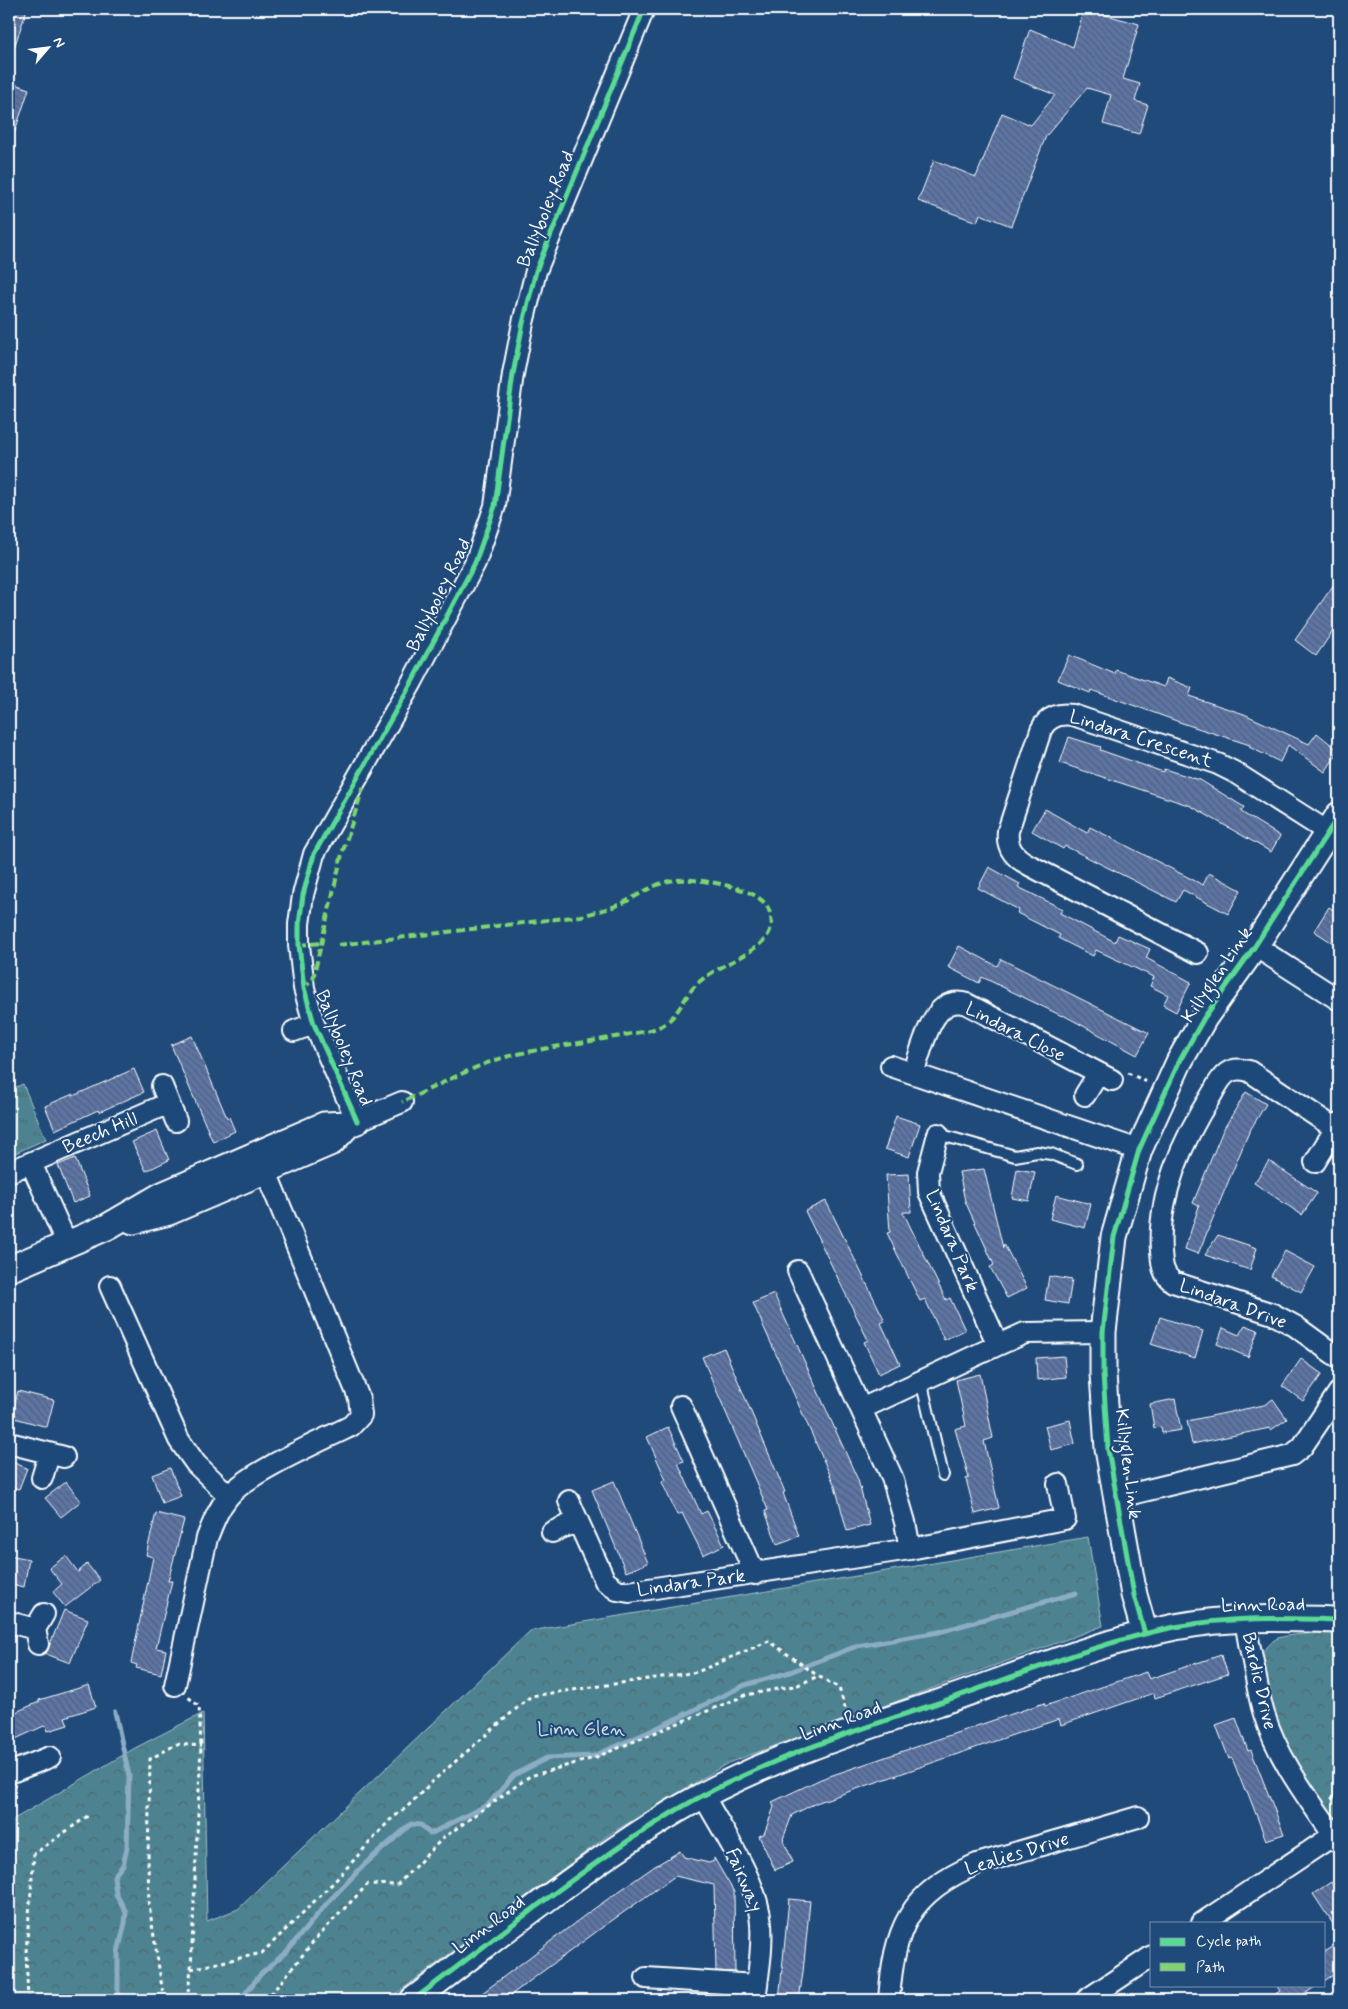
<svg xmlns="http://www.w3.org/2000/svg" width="1348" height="2009" viewBox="0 0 1348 2009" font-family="Mynerve,sans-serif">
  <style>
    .grass { fill: url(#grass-tufts); stroke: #a6c1c8 }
    .park { fill: url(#park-crowns); stroke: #a6c1c8 }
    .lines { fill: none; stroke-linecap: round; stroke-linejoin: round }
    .stream { stroke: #8cadc4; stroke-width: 5 }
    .building { fill: url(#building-back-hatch); stroke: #fff }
    .service-casing { stroke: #fff; stroke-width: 14 }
    .minor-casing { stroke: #fff; stroke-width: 24 }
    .tertiary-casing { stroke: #fff; stroke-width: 29 }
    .path { stroke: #fff; stroke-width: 3; stroke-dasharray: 4 4; stroke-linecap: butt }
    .service { stroke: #1f4a7a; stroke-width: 10 }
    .minor { stroke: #1f4a7a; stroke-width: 20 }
    .tertiary { stroke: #1f4a7a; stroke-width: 25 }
    .quiet { stroke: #7fd670; stroke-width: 4; stroke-dasharray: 8 4; stroke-linecap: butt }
    .cycleway-casing { stroke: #1f4a7a; stroke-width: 8 }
    .cycleway { stroke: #5adb95; stroke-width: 5 }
    .labels { text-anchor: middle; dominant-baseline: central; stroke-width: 4.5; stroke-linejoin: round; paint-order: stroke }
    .street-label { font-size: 19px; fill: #fff; stroke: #1f4a7a }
    .park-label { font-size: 19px; fill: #d3e0e3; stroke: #1f4a7a }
  </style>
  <defs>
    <pattern id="grass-tufts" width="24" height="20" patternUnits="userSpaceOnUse" patternTransform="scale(1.25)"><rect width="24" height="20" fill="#4e8390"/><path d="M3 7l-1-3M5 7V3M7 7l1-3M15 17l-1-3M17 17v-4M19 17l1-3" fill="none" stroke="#4d6a71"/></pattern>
    <pattern id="park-crowns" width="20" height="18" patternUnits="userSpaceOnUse" patternTransform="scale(1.25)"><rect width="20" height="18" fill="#4e8390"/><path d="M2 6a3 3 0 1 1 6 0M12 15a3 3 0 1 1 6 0" fill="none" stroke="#4d6a71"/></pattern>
    <pattern id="building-back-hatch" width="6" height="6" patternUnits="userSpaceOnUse" patternTransform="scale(1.25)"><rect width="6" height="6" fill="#5b74a5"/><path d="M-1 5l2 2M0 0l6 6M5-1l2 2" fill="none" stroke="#546078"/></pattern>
  </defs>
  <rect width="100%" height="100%" fill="#1f4a7a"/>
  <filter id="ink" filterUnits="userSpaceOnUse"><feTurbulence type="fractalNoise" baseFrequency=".02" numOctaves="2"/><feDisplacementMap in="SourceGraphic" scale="10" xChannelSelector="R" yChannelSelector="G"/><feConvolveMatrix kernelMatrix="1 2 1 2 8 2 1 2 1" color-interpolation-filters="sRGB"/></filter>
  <g filter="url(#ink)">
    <path class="grass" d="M23,1084L46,1139L9,1156V1090Z"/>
    <path class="park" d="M1088,1537L1103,1626L728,1763L610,1834L388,2000H9V1822L135,1748L203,1713L207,1921L238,1909L530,1631Z
      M1324,1632H1339V1831L1292,1758L1269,1707L1259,1653C1267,1650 1270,1641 1278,1638C1292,1634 1309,1634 1324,1632Z"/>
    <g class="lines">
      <path class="stream" d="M115,1712L129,1776L127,1848L123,1865L114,1876L116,1894L126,1912L125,1923L118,1952V2000
        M240,2000L260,1975L287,1951L328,1902L365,1864L411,1824L421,1825L430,1834L489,1804L514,1775L547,1758L594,1756L649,1732L745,1685L790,1672L857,1646L939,1632L1076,1593"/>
    </g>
    <path class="building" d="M9,9H27L11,57L9,56Z
      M1084,9L1139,24L1123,79L1140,84L1135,101L1148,105L1139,134L1103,124L1111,95L1087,88L1046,136L1011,226L980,214L977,222L918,201L934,160L976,177L1002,113L1031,125L1055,95L1013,78L1030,29L1073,47Z
      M9,82L29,89L11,143H9Z
      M1339,577V622L1316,656L1295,640Z
      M1069,655L1115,674L1116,670L1164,687L1167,678L1192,688L1189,696L1244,714L1309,744L1317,733L1339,751L1325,772L1288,745L1280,762L1249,747L1250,745L1185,724L1091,690L1090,693L1058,680Z
      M1069,737L1101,747L1100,750L1163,772L1164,769L1200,780L1244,807L1241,812L1280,836L1271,852L1191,806L1060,763Z
      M1045,809L1087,833L1090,827L1203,885L1209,873L1241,890L1228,914L1183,890L1176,902L1065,846L1063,849L1032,831Z
      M989,867L1020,884L1018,887L1063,909L1060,913L1115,942L1118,935L1150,949L1146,958L1191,982L1176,1012L1163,1005L1168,995L1150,986L1154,977L1096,950L1093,956L1058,938L1060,935L1017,913L1019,910L978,888Z
      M1329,907L1339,914V947L1314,931Z
      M959,946L997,966L1001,959L1149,1033L1137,1055L1063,1015L1062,1016L982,977L979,983L948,967Z
      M192,1036L227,1118L229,1117L235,1131L213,1142L171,1045Z
      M134,1069L144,1092L99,1112L98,1110L55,1130L45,1106L73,1094V1096Z
      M1246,1092L1266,1104L1249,1132L1198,1254L1185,1249L1199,1206L1193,1203L1223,1130Z
      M896,1116L920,1124L909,1157L885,1149Z
      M157,1131L169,1160L146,1171L132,1142Z
      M75,1158L90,1196L73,1203L58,1165Z
      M1269,1161L1317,1193L1302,1215L1254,1183Z
      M984,1169L1003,1248L1004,1244L1027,1288L1007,1298L990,1267L994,1265L965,1201L959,1172Z
      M1017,1169L1035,1172L1029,1201L1012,1198Z
      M909,1174L911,1212H903L946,1300L950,1298L965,1330L944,1340L925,1299L920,1301L887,1233L890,1232L886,1175Z
      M1056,1195L1091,1204L1085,1228L1050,1219Z
      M826,1201L885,1321L881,1323L900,1364L879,1374L864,1342L868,1340L805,1211Z
      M1218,1235L1257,1248L1250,1270L1205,1255Z
      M1285,1251L1315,1267L1301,1292L1271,1276Z
      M1049,1276L1072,1280L1068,1304L1045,1300Z
      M774,1294L858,1480L870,1525L847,1531L835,1486L753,1303Z
      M1160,1317L1203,1331L1195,1358L1151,1344Z
      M1245,1325L1258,1330L1248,1357L1217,1344L1223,1328L1239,1335Z
      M724,1348L785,1492L783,1493L799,1536L777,1544L765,1511L768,1510L702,1357Z
      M1064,1356L1066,1377L1037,1380L1036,1358Z
      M1301,1359L1322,1374L1303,1401L1282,1386Z
      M980,1374L993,1438L984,1441L999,1508L975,1514L966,1479L969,1478L955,1429L966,1426L956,1380Z
      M18,1391L54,1400L47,1427L11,1417Z
      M1175,1399L1181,1430L1162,1433L1161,1427L1154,1428L1150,1404Z
      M1273,1399L1287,1419L1271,1430L1270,1428L1192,1444L1187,1421L1264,1405Z
      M1070,1420L1075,1444L1051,1450L1045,1426Z
      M668,1427L684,1461L678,1463L701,1514L707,1511L724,1545L703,1555L682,1513L677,1515L662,1482L666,1480L647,1437Z
      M9,1461L27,1468L19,1489L9,1486Z
      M170,1468L181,1496L162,1503L152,1475Z
      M614,1481L648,1563L626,1572L592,1490Z
      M66,1482L81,1501L61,1517L45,1498Z
      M156,1513L184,1520L168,1581H172L156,1648L166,1650L161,1674L136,1668L137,1665L131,1663L153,1557L146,1555Z
      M9,1555L29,1559L24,1587L9,1584Z
      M66,1556L78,1572L87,1564L100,1580L65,1607L53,1592L62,1584L49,1568Z
      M64,1610L88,1619L70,1663L46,1654Z
      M1221,1655L1228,1674L1155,1698L1154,1693L1061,1725L1059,1719L816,1803L792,1815L783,1839L793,1862L775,1870L759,1836L764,1834L774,1807L772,1802L821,1779L1044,1703L1045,1706L1146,1672L1149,1679Z
      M89,1685L96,1707L65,1717L68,1725L48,1731L46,1725L9,1742V1715L39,1702V1700Z
      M1236,1718L1248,1751L1251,1750L1284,1834L1266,1840L1247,1791H1245L1232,1758L1229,1759L1216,1725Z
      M680,1851L684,1857L709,1863L714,1861V1858L734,1892L735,1972L716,1971L714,1885L675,1876L600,1929L504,2000H473L588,1913L655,1866Z
      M1331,1882L1339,1894V1933L1313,1894Z
      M789,1899L810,1901L803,1972L799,2000H779Z
      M1339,1942V1971L1324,1981V1952Z
      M1276,1985H1318L1295,2000H1266L1280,1991Z
      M716,1994L734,1996V2000H708Z"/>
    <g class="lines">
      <defs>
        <path id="service" d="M938,1134L1015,1156L1037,1152L1051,1154L1077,1164
          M921,1380L943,1475"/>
        <path id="minor" d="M1255,946L1339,1000
          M1198,953L1029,865C1015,858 1006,848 1008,831L1041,730C1047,717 1059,713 1073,715L1218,764L1234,772L1328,832
          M294,1031L314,1024
          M891,1066L1139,1150
          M913,1073C923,1049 931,993 967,1004L1112,1080
          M162,1086L176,1121
          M1085,1095L1098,1074
          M402,1102L357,1121L314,1024L304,988L299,945V924L303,895L314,854L412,682L475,563L495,506L513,374L523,323L536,271L644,9
          M1336,1129L1249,1071C1242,1069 1234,1068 1227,1073C1220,1078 1216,1087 1212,1094C1183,1139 1157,1197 1161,1251C1162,1263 1162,1274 1173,1282L1273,1314L1295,1326L1339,1358
          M938,1134L928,1172L929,1192L998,1345
          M1315,1162L1339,1123
          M31,1163L67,1244
          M9,1172L169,1103
          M798,1271L892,1477L905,1522L910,1549
          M110,1286L179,1440L196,1464L228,1495
          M681,1406L755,1574
          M861,1409L998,1345L1025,1333L1103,1332
          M9,1443L64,1457
          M42,1478L49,1455
          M1115,1498L1292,1455L1302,1447L1339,1392
          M569,1501L605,1581L617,1590L629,1592L910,1549L1065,1519L1058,1484
          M552,1532L578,1521
          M1246,1619C1246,1632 1249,1644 1252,1657C1256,1676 1258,1695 1264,1714C1279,1762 1311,1802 1339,1843
          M9,1622L35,1629
          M38,1644L35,1629L44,1614
          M175,1685L207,1538C213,1523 218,1509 228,1497C247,1473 321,1441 351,1426L361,1415L359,1398L260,1157
          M9,1773L50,1757
          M703,1795C723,1832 758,1882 761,1924C763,1949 758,1975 755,2000
          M1202,1923L1334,1835
          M646,1978L756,1985
          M889,2000C894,1929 908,1893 977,1864L1138,1817
          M1086,2000L1152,1956"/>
        <path id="tertiary" d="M133,1221L169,1212L311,1151L332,1142L349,1124L357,1121
          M9,1269L107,1227L162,1195L324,1125L349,1124
          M1145,1634L1134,1595L1108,1449L1103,1374V1332L1114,1237L1139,1150L1179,1062L1204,1018L1255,946L1339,815
          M413,2000C499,1936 583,1867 675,1811C758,1762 850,1732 941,1702C1018,1676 1095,1643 1175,1627C1230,1616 1284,1618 1339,1620"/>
      </defs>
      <use href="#service" class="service-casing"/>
      <use href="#minor" class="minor-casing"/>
      <use href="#tertiary" class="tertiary-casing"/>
      <path class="path" d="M1128,1073L1147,1082
        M1331,1799L1339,1794
        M191,1969L262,1953L334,1882L390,1820L407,1807L434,1780L531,1696L697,1672L769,1641L818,1676
        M28,2000L26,1952L34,1854L89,1815
        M164,2000L149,1905L148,1859L150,1759L177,1744L201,1746
        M187,2000L191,1969L201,1746L199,1706L188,1697
        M265,2000L282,1981L317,1937L368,1884L397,1885L443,1838L530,1776L594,1758L746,1695L798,1685L818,1676L839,1688L847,1714"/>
      <use href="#service" class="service"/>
      <use href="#minor" class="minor"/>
      <use href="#tertiary" class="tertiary"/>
      <path class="quiet" d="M1062,9L1066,11
        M299,945L322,943
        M338,945L581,916C595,912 609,909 621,904C640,895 655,882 676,880C696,878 745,886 760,899C767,904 770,910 771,918C773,925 770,933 765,939C747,958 719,965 699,982C685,994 680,1013 666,1023C655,1031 639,1032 626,1035C590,1042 554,1046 518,1054C479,1062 438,1086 402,1102
        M304,988L313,979L342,854L363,788"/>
      <defs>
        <path id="cycleway" d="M357,1121L314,1024L304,988L299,945V924L303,895L314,854L412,682L475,563L495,506L513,374L523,323L536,271L644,9
          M1145,1634L1134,1595L1108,1449L1103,1374V1332L1114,1237L1139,1150L1179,1062L1204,1018L1255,946L1339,815
          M413,2000C499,1936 583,1867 675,1811C758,1762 850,1732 941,1702C1018,1676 1095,1643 1175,1627C1230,1616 1284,1618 1339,1620"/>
      </defs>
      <use href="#cycleway" class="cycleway-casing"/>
      <use href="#cycleway" class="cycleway"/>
    </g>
  </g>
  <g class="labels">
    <g class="street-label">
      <text transform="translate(546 209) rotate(-68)">Ballyboley Road</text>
      <text transform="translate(439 595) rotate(-64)">Ballyboley Road</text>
      <text transform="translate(1141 739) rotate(18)">Lindara Crescent</text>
      <text transform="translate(1217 975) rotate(-56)">Killyglen Link</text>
      <text transform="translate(1015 1032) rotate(27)">Lindara Close</text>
      <text transform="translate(344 1048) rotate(68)">Ballyboley Road</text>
      <text transform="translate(100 1133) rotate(-23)">Beech Hill</text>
      <text transform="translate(952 1241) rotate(67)">Lindara Park</text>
      <text transform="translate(1233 1304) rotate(20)">Lindara Drive</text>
      <text transform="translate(1128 1464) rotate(83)">Killyglen Link</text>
      <text transform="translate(691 1583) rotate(-8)">Lindara Park</text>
      <text transform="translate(1263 1605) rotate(-1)">Linn Road</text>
      <text transform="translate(1259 1681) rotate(77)">Bardic Drive</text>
      <text transform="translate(841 1721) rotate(-20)">Linn Road</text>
      <text transform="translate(1017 1854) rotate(-17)">Lealies Drive</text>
      <text transform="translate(744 1880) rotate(67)">Fairway</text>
      <text transform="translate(489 1925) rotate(-37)">Linn Road</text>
    </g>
    <g class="park-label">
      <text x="581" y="1729">Linn Glen</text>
    </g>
  </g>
  <rect width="1348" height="2009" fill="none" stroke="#1f4a7a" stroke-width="30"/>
  <rect x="15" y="15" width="1318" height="1979" fill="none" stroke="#fff" stroke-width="2" filter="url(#ink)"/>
  <rect x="1150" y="1922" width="175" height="65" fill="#1f4a7a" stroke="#7992af"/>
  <rect x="1160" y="1938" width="25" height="8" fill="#5adb95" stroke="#7992af"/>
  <text x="1196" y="1946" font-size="15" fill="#ffffff">Cycle path</text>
  <rect x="1160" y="1963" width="25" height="8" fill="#7fd670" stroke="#7992af"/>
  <text x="1196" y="1972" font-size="15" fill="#ffffff">Path</text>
  <g transform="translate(48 48) rotate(62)" stroke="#1f4a7a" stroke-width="4" paint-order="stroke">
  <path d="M0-4L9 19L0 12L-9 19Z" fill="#ffffff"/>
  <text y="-8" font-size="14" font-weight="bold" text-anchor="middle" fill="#ffffff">N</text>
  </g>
</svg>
